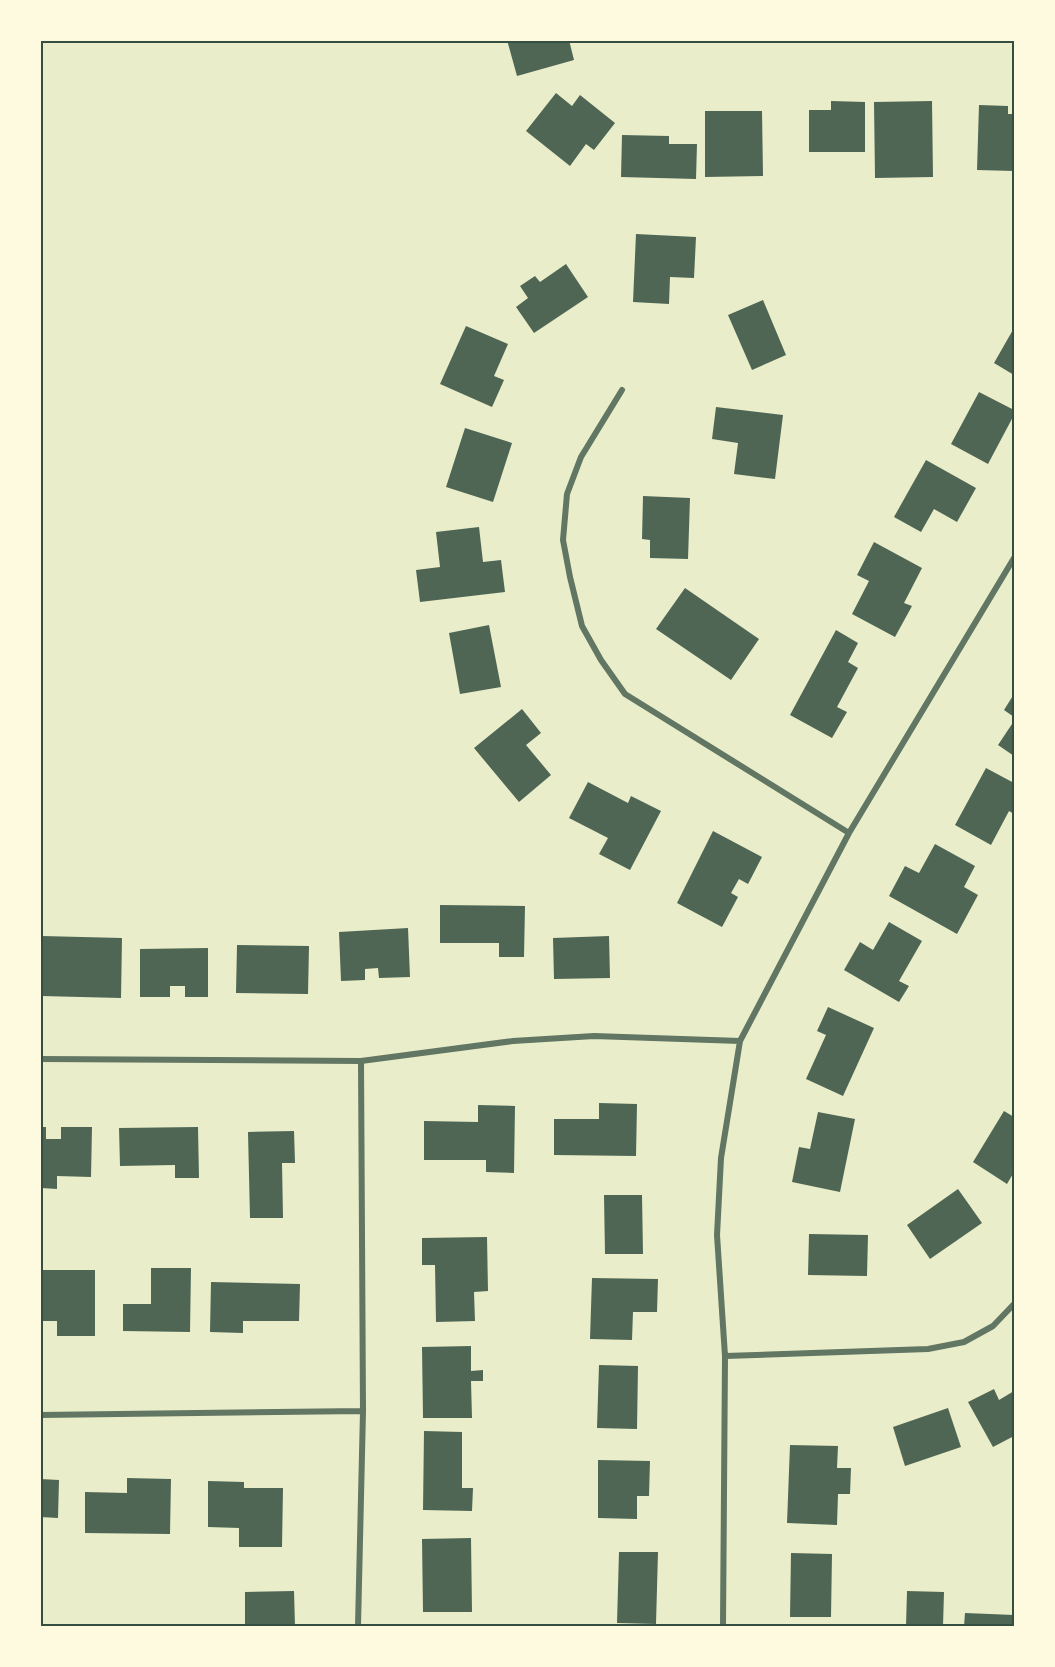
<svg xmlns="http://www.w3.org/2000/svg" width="1055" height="1667" viewBox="0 0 1055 1667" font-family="Inter,sans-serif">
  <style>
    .building { fill: #4f6655 }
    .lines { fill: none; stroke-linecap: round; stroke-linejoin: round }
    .minor { stroke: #617663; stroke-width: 6 }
    .neatline { fill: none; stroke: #344e41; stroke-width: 2 }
  </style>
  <rect width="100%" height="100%" fill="#e9edc9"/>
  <path class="building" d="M507,40H569L574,60L517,76Z
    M556,93L572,106L580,95L615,123L594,150L586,144L570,166L526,131Z
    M831,101L865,102V152H809V110H831Z
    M932,101L933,177L875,178L874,102Z
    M979,105L1008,106V114H1014V171L977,170Z
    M705,111H762L763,176L705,177Z
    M622,135L669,136V144H697L696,179L621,177Z
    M636,234L696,237L694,278L670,277L669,304L633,302Z
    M566,264L588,297L534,333L516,307L528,298L520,286L535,276L540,282Z
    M763,300L786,355L752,370L728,315Z
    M466,326L508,344L494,376L504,380L492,407L440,384Z
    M1014,328V375L994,363Z
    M979,392L1014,410V415L988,464L951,444Z
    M716,407L783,415L775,479L734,474L738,443L712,439Z
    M465,428L512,443L493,502L446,487Z
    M926,460L976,488L957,522L934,509L921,532L894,517Z
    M643,496L690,498L688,559L650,558V540L642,539Z
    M479,527L483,562L501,560L505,592L420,602L416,570L440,567L436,532Z
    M874,542L922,568L904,603L912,606L895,637L852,614L869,581L857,575Z
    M685,588L759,639L731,680L656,629Z
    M489,625L501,687L460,694L449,633Z
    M836,630L858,643L848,662L858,668L837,707L847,712L832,738L790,715Z
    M1014,694V717L1004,710Z
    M522,709L541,733L526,745L551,775L519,802L474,748Z
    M1014,721V756L998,745Z
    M986,768L1014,783V814L1009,811L991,845L955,825Z
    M588,782L628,803L631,796L661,811L630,870L599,854L608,838L569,818Z
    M713,831L762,857L748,884L739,879L731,893L738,897L722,927L677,903Z
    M935,844L975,866L964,887L978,895L957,934L889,896L905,866L919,873Z
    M440,905L525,906L524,957H499V943H440Z
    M889,922L922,941L899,981L909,986L899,1002L844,970L860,942L873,950Z
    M408,928L410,977L379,978L378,968L365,969V980L341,981L339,932Z
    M42,936L122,938L121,998L41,996Z
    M609,936L610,978L554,979L553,938Z
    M237,945L309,946L308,994L236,993Z
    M208,948V997H185V986H170V997H140V949Z
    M828,1007L874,1028L843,1096L806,1079L826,1035L817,1031Z
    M599,1103L637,1104L636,1156L554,1155V1119H599Z
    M478,1105L515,1106L514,1173L486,1172V1160H424V1121L478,1122Z
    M1004,1111L1014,1117V1172L1007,1184L973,1162Z
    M818,1112L855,1119L840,1192L792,1182L799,1147L810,1149Z
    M40,1127H46V1139H61V1127H92L91,1177L57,1176V1189L41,1188Z
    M198,1127L199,1178H175V1165L120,1166L119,1128Z
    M294,1131L295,1163H282L283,1218H250L248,1132Z
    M958,1189L982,1223L930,1259L907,1225Z
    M604,1195H642L643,1254H605Z
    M809,1234L868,1235L867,1276L808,1275Z
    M487,1237L488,1291L474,1292L475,1321L436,1322L435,1265H422V1238Z
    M151,1268H191L190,1332L123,1331V1304H151Z
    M40,1270H95V1336H57V1321H40Z
    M592,1278L658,1279L657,1312H633L632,1340L590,1339Z
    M211,1282L300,1284L299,1321H243V1333L210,1332Z
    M471,1346V1371L483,1370V1381H471L472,1418H423L422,1347Z
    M599,1365L638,1366L637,1429L597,1428Z
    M994,1389L999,1400L1014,1391V1436L993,1447L968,1402Z
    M948,1408L961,1447L905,1466L893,1427Z
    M424,1431L462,1432V1488H473L472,1511L423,1510Z
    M790,1445L838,1446L837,1468H851L850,1494H838L837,1525L787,1523Z
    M598,1460L650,1461L649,1496H637V1519L598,1518Z
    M127,1478L171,1479L170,1534L85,1533V1492L127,1493Z
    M40,1479L59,1480L58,1518L40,1517Z
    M208,1481L244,1482V1488H283L282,1547H239V1528L208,1527Z
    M471,1538L472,1612H423L422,1539Z
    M619,1552H658L656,1624L617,1623Z
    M791,1553L832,1554L831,1617H790Z
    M294,1591L295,1626H245V1592Z
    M907,1591L944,1592L943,1626H906Z
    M965,1613L1014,1615V1626H964Z"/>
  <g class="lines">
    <path class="minor" d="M622,390L581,457L567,494L563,540L570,577L582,626L601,660L625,694L849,833
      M40,1059L361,1061L513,1041L594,1036L740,1041
      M725,1356L928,1349L964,1342L993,1326L1014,1304
      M40,1415L363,1411
      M358,1626L363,1411L361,1061
      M723,1626L725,1356L717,1235L721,1158L740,1041L849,833L1014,558"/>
  </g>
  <rect width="1055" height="1667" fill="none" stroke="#fefae0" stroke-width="84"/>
  <rect x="42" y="42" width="971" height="1583" class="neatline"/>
</svg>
